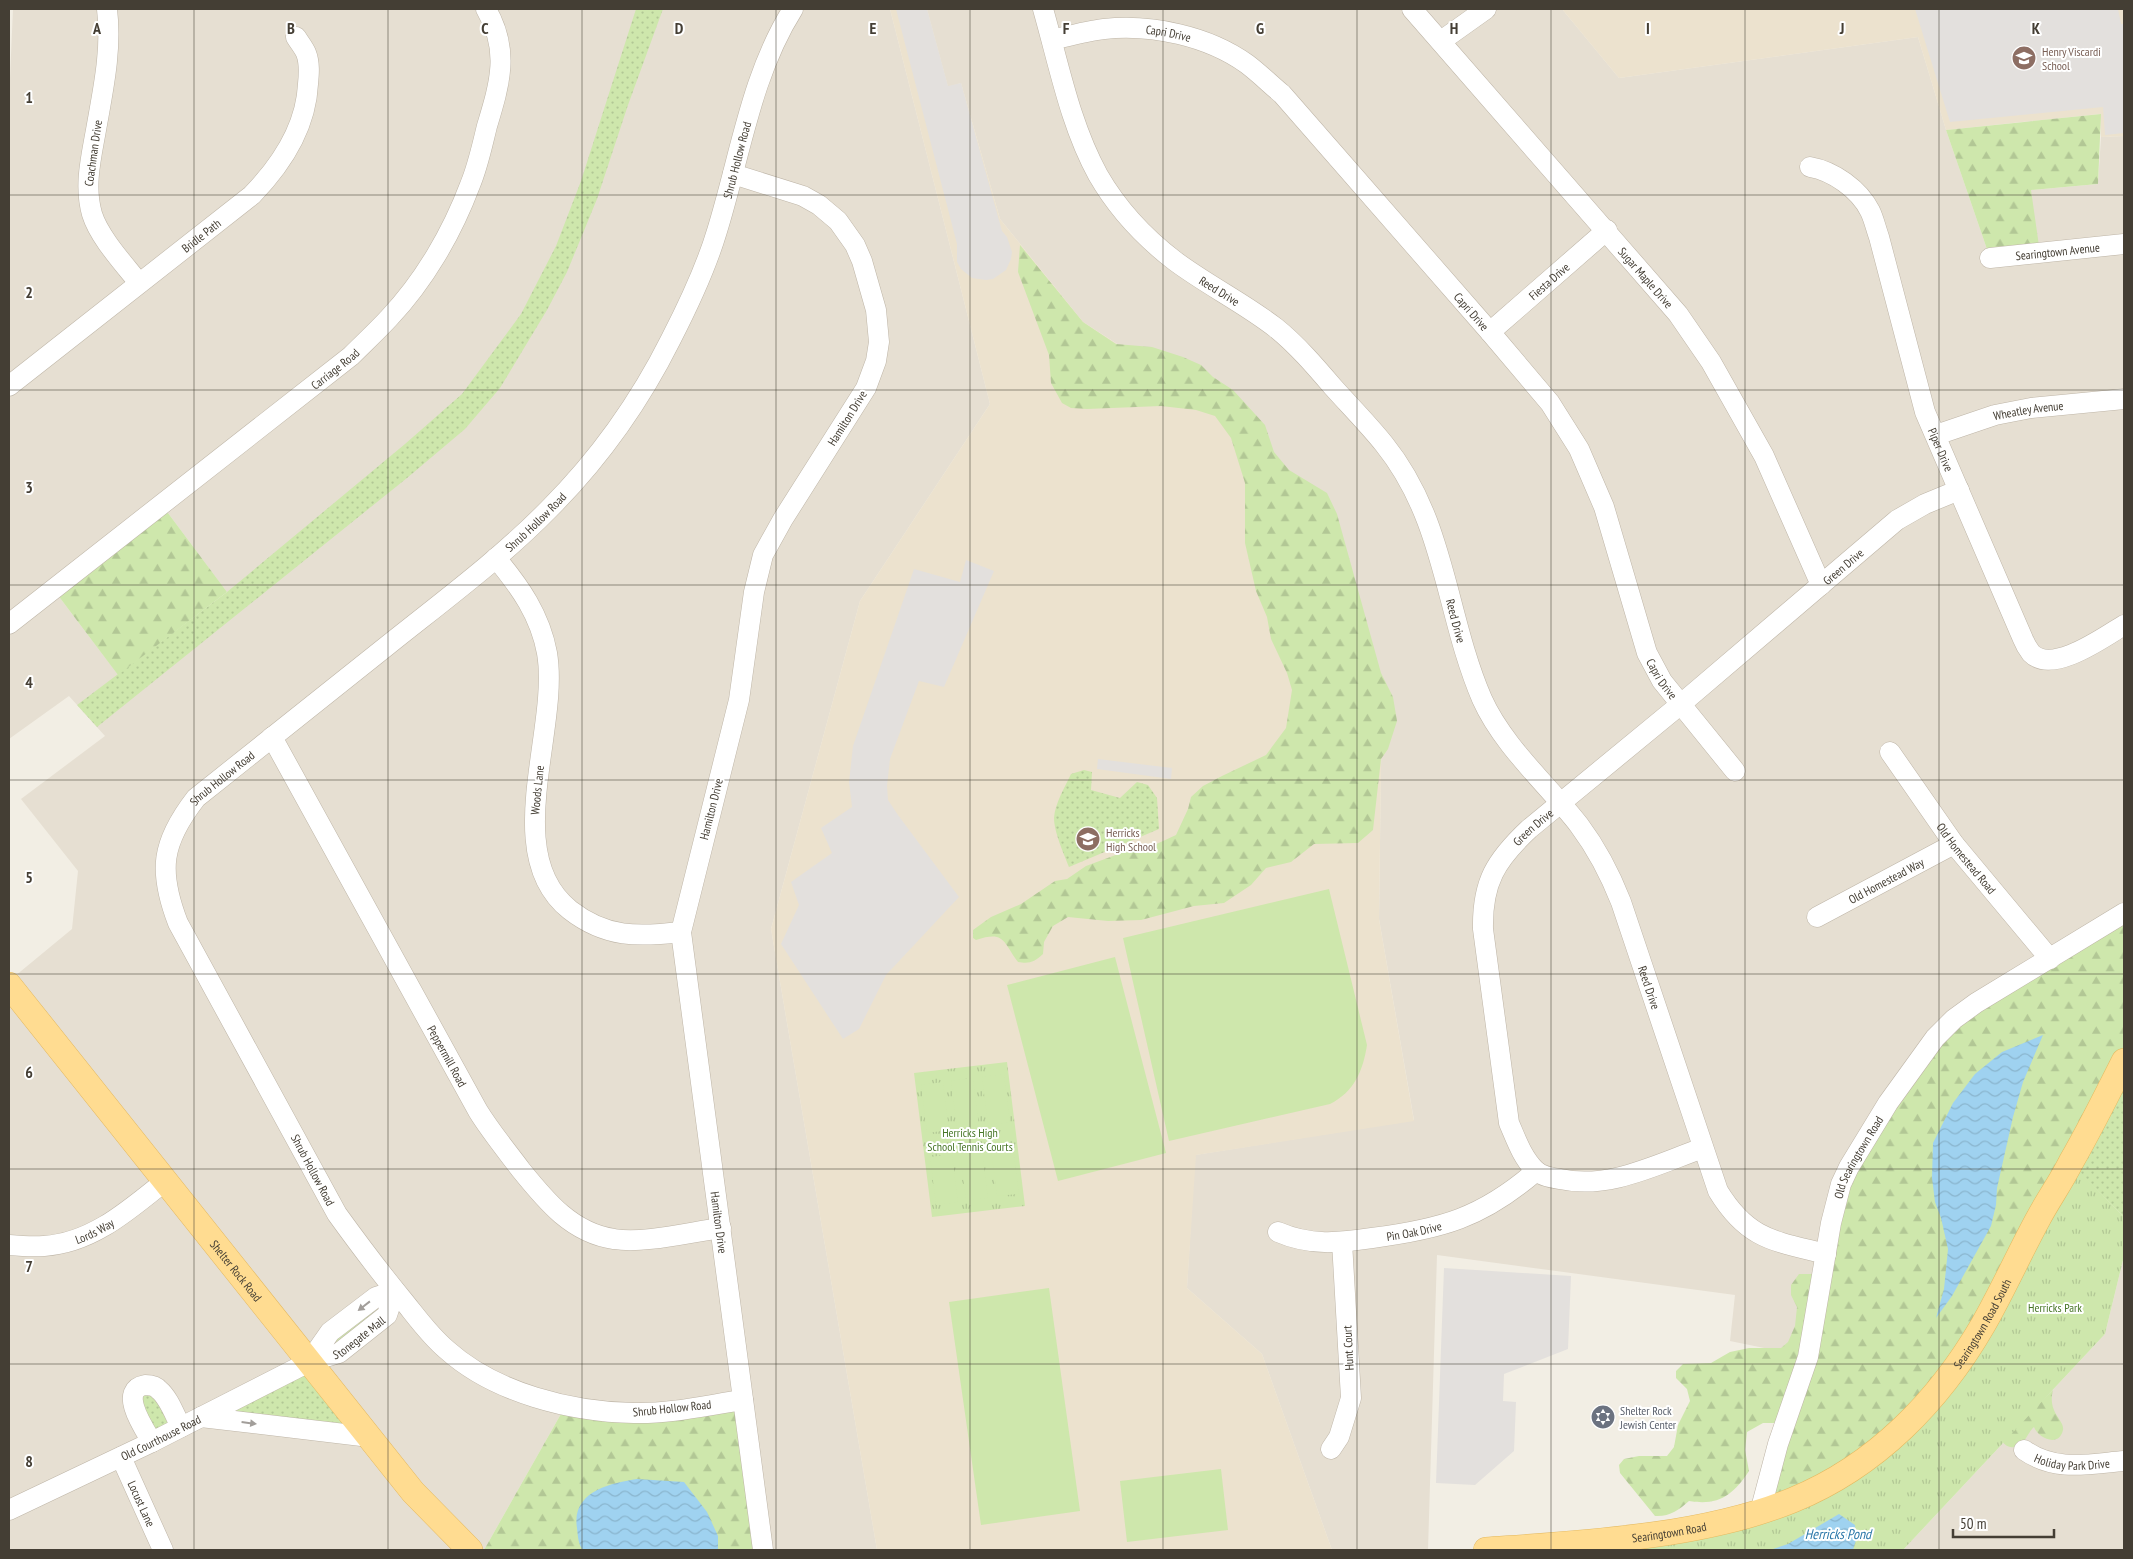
<svg xmlns="http://www.w3.org/2000/svg" width="2133" height="1559" viewBox="0 0 2133 1559" font-family="'PT Sans Narrow',sans-serif">
  <style>
    .residential { fill: #e6dfd2; fill-rule: evenodd }
    .education { fill: #ece2ce }
    .grass { fill: url(#grass-dots) }
    .forest { fill: url(#forest-firs) }
    .park { fill: url(#park-tufts) }
    .garden { fill: #cee7ac }
    .parking { fill: #e3e0dd }
    .water { fill: url(#water-waves) }
    .lines { fill: none; stroke-linecap: round; stroke-linejoin: round }
    .minor-casing { stroke: #beb5a7; stroke-width: 21 }
    .major-casing { stroke: #e4b960; stroke-width: 26 }
    .minor { stroke: #fff; stroke-width: 20 }
    .major { stroke: #ffdc91; stroke-width: 25 }
    .oneway { fill: #a29e9a }
    .grid { fill: none; stroke: #443e34; stroke-width: 1; stroke-opacity: 0.55 }
    .labels { text-anchor: middle; dominant-baseline: central; stroke-width: 4; stroke-linejoin: round; paint-order: stroke }
    .street-label { font-size: 12px; fill: #443e34; stroke: #fff }
    .education-label { font-size: 12px; fill: #785e54; stroke: #fff; text-anchor: start }
    .park-label { font-size: 12px; fill: #477627; stroke: #fff }
    .worship-label { font-size: 12px; fill: #5b616d; stroke: #fff; text-anchor: start }
    .water-label { font-size: 14px; font-style: italic; fill: #2c78a9; stroke: #fff }
    .grid-label { font-size: 16px; text-anchor: middle; font-weight: bold; fill: #443e34; stroke: #fff; stroke-width: 4; stroke-linejoin: round; paint-order: stroke }
  </style>
  <defs>
    <pattern id="grass-dots" width="8" height="8" patternUnits="userSpaceOnUse" patternTransform="scale(1.25)"><rect width="8" height="8" fill="#cee7ac"/><path d="M2 2h.1M6 6h.1" fill="none" stroke="#b2c795" stroke-width="1.8" stroke-linecap="round"/></pattern>
    <pattern id="forest-firs" width="22" height="20" patternUnits="userSpaceOnUse" patternTransform="scale(1.25)"><rect width="22" height="20" fill="#cee7ac"/><path d="M5 1l3.5 6h-7zM16 11l3.5 6h-7z" fill="#b2c795"/></pattern>
    <pattern id="park-tufts" width="24" height="20" patternUnits="userSpaceOnUse" patternTransform="scale(1.25)"><rect width="24" height="20" fill="#cee7ac"/><path d="M3 7l-1-3M5 7V3M7 7l1-3M15 17l-1-3M17 17v-4M19 17l1-3" fill="none" stroke="#b2c795"/></pattern>
    <pattern id="water-waves" width="16" height="10" patternUnits="userSpaceOnUse" patternTransform="scale(1.25)"><rect width="16" height="10" fill="#9fd2f0"/><path d="M0 5q4-4 8 0t8 0" fill="none" stroke="#8ab5ce"/></pattern>
  </defs>
  <rect width="100%" height="100%" fill="#f2eee4"/>
  <path class="residential" d="M13,9H890L990,404L860,601L771,929L877,1550H763L670,1410L566,1405L484,1550H9V981L72,929L78,871L21,799L105,736L69,696L9,739V101ZM162,505L235,603L128,688L54,590Z
    M927,9H1562L1619,78L1918,37L1946,130L1990,258L2031,190L2098,184L2101,137L2124,136V913L1808,1357L1730,1341L1735,1295L1437,1255L1428,1550H1332L1262,1354L1187,1288L1195,1155L1414,1120L1379,919L1382,690L1225,413L1083,322L1000,219L961,83L948,87Z
    M2124,1256V1550H1903L2105,1334Z"/>
  <path class="education" d="M890,9H927L948,86L961,83L1000,219L1083,322L1225,413L1382,690L1379,919L1414,1121L1196,1155L1187,1288L1262,1354L1332,1550H877L771,929L860,601L990,404Z
    M1562,9H2124V136L2101,137L2100,114L1946,130L1918,37L1619,78Z"/>
  <path class="grass" d="M636,9H663L628,105L597,199L567,272L547,310L500,388L465,429L407,478L97,727L77,705L227,592L405,444L462,394L521,314L556,246L581,181Z
    M1084,770L1092,772L1091,790L1120,798L1137,782L1148,785L1157,798L1159,829L1069,867C1064,854 1054,832 1054,818C1055,803 1065,787 1071,774Z
    M2124,1071V1217L2073,1166Z
    M376,1297L387,1315L309,1362L370,1437L201,1417L309,1362Z
    M144,1385L181,1427L152,1442L140,1387Z"/>
  <path class="forest" d="M2101,114L2098,184L2031,190L2040,253L1990,258L1946,130Z
    M1020,245L1083,322L1116,344L1152,347L1183,357L1201,365L1213,377L1233,390L1265,425L1274,452L1289,470L1327,493L1337,514L1381,673L1393,697L1397,721L1388,749L1381,759L1373,830L1358,843L1314,844L1291,862L1266,868L1251,885L1224,903L1194,906L1141,920L1108,921L1068,917L1053,926L1044,942L1043,954C1034,962 1030,964 1018,962C1003,942 1005,930 976,940L973,938V930L991,917L1021,904L1055,881L1067,879L1086,866L1121,853L1150,847L1176,835L1188,809L1191,797L1203,786L1222,776L1266,755L1286,728L1292,690L1287,673L1271,639L1267,617L1256,591L1245,543V483L1231,438L1215,416L1196,410L1161,406L1087,409L1071,408L1062,403L1051,383L1049,355L1018,272Z
    M162,505L227,592L118,675L54,590Z
    M2124,913V1061L2071,1163L1912,1421L1760,1512L1775,1423H1763L1747,1432L1745,1450L1749,1471C1733,1495 1719,1506 1689,1501C1679,1510 1669,1517 1655,1516L1620,1473L1619,1465L1624,1459L1639,1456H1667L1674,1447L1678,1425L1690,1401L1687,1389L1676,1378V1371L1683,1364L1711,1363L1730,1352L1749,1348H1781L1788,1342L1795,1326L1797,1307L1791,1295V1285L1799,1274H1813L1835,1204L1935,1038Z
    M2053,1390C2047,1413 2065,1420 2063,1430C2059,1448 2038,1438 2034,1427C2026,1434 2024,1450 2010,1447C2004,1445 2003,1443 2002,1438Z
    M743,1400L763,1550H484L566,1405L591,1411Z"/>
  <path class="park" d="M1007,1062L1025,1206L932,1217L914,1073Z
    M2071,1163L2124,1217V1256L2105,1334L1903,1550H1547L1760,1512L1912,1421Z"/>
  <path class="garden" d="M1329,889L1367,1045C1363,1071 1354,1092 1330,1104L1169,1141L1123,938Z
    M1115,957L1166,1153L1058,1181L1007,985Z
    M1004,1074L1010,1122L988,1125L982,1077Z
    M973,1078L979,1126L957,1129L951,1081Z
    M943,1082L949,1130L927,1133L921,1085Z
    M1013,1146L1019,1194L997,1196L991,1149Z
    M982,1150L988,1198L966,1200L960,1153Z
    M952,1154L958,1202L936,1205L930,1157Z
    M1049,1288L1080,1511L981,1525L949,1302Z
    M1221,1469L1228,1530L1127,1542L1120,1481Z"/>
  <path class="parking" d="M896,9H927L948,86L961,83L1002,231L1007,237L1012,252L1011,259L1006,270L993,279L986,280L972,278L961,269L957,262V244Z
    M1915,9H2118L2121,24H2124V133L2105,135L2103,107L1950,122Z
    M966,560L994,571L944,687L919,681L890,759L887,786L888,800L898,815L959,897L886,975L859,1029L843,1039L781,944L799,905L791,882L832,853L821,828L852,807L849,782L853,746L914,569L960,582Z
    M1098,759L1172,768L1171,779L1097,769Z
    M1444,1268L1571,1276L1568,1349L1504,1374L1503,1401L1516,1402L1514,1451L1475,1485L1436,1483Z"/>
  <path class="water" d="M2043,1035L2023,1082L2013,1117L1997,1188L1996,1205L1991,1226L1952,1296L1936,1318L1944,1289L1948,1249L1941,1218L1935,1202L1932,1178L1933,1143L1953,1103L1975,1074L2002,1052Z
    M637,1479L684,1482L707,1512L718,1536V1550H583C578,1544 578,1536 577,1528C571,1492 610,1483 637,1479Z
    M1839,1514L1855,1525L1856,1540L1853,1550H1770L1788,1544Z"/>
  <g class="lines">
    <defs>
      <g id="minor">
        <path d="M107,9C112,50 103,90 96,130C91,158 84,186 92,214C99,237 124,264 139,283"/>
        <path id="s1" d="M1043,9C1059,65 1070,124 1098,175C1117,208 1145,238 1175,261C1207,285 1244,303 1276,328C1297,345 1315,366 1333,387C1350,406 1368,424 1384,444C1446,521 1445,613 1482,699C1503,746 1548,785 1579,825C1597,849 1610,874 1621,902L1718,1191C1748,1240 1774,1241 1826,1254"/>
        <path id="s2" d="M1412,9L1678,314L1711,362L1764,456L1821,585"/>
        <path id="s3" d="M1052,40C1069,36 1087,31 1104,29C1152,24 1208,36 1247,64C1259,73 1270,84 1282,94L1490,332L1550,403L1579,449L1604,507L1647,653L1662,681L1735,771"/>
        <path d="M1441,41L1486,9"/>
        <path id="s4" d="M1810,167C1833,171 1859,189 1870,211C1874,219 1876,229 1879,237L1925,412L2023,639C2025,644 2028,649 2031,653C2052,675 2104,637 2124,625"/>
        <path id="s5" d="M733,174L803,196L819,205L838,221L855,245L862,261L876,310L879,342L876,361L866,388L783,519L763,555L754,592L739,700L681,932L763,1550"/>
        <path id="s6" d="M1990,258L2124,244"/>
        <path id="s7" d="M1490,332L1607,230"/>
        <path id="s8" d="M9,386L252,195C282,164 306,128 308,84C309,74 310,63 306,53C304,48 299,42 296,37"/>
        <path id="s9" d="M1936,435L1995,415L2031,408L2124,399"/>
        <path d="M496,558C520,587 540,615 547,653C560,729 499,854 570,910C606,938 638,937 681,932"/>
        <path id="s10" d="M9,624L351,356C364,343 377,331 389,318C424,281 452,233 470,185C478,166 482,146 487,126C500,83 510,50 486,9"/>
        <path id="s11" d="M272,737L478,1111C491,1132 506,1150 521,1170C546,1201 572,1233 614,1239C644,1244 690,1232 721,1228"/>
        <path id="s12" d="M1890,752L1954,844L2050,959"/>
        <path id="s13" d="M1817,917L1954,844"/>
        <path id="s14" d="M1703,1148C1657,1164 1609,1190 1560,1179C1552,1178 1541,1176 1535,1170C1522,1157 1516,1139 1509,1123L1483,929C1482,882 1496,860 1529,829L1681,704L1897,520L1925,504L1959,490"/>
        <path id="s15" d="M1278,1232C1310,1246 1339,1243 1372,1238C1441,1229 1482,1218 1536,1171"/>
        <path id="s16" d="M9,1245C20,1246 32,1247 44,1246C92,1243 129,1210 165,1181"/>
        <path id="s17" d="M743,1400C708,1405 670,1414 634,1413C571,1412 495,1393 447,1350C429,1335 416,1316 402,1299C379,1271 358,1243 337,1214L178,923C158,871 161,843 196,798C260,747 324,696 388,645C443,601 500,559 549,509C598,460 640,401 671,339C689,304 706,268 717,231C740,157 751,75 793,9"/>
        <path d="M201,1417L370,1437"/>
        <path d="M152,1442C145,1430 117,1390 145,1385C149,1385 156,1386 159,1390C169,1398 175,1416 181,1427"/>
        <path d="M1331,1449L1339,1437L1351,1398L1342,1242"/>
        <path id="s18" d="M2024,1450C2055,1472 2088,1464 2124,1461"/>
        <path id="s19" d="M121,1457L163,1550"/>
        <path id="s20" d="M9,1510L152,1442L309,1362L339,1353L387,1315L395,1291L376,1297L330,1332L309,1362"/>
        <path id="s21" d="M1760,1512L1778,1444L1808,1357L1831,1223L1841,1184L1849,1167L1888,1103L1935,1038L1954,1019L1976,1003L2124,913"/>
      </g>
      <g id="major">
        <path id="s22" d="M9,985L413,1492L470,1550"/>
        <path id="s23" d="M1486,1550C1584,1543 1703,1537 1793,1500C1876,1466 1939,1401 1983,1325C2003,1290 2019,1254 2038,1219C2048,1200 2061,1182 2071,1162C2090,1129 2107,1095 2124,1061"/>
      </g>
    </defs>
    <use href="#minor" class="minor-casing"/>
    <use href="#major" class="major-casing"/>
    <use href="#minor" class="minor"/>
    <use href="#major" class="major"/>
  </g>
  <defs><path id="oneway-solid" d="M-6-.8H1V-3.2L6.5 0L1 3.2V.8H-6Z" transform="scale(1.25)"/></defs>
  <g class="oneway">
    <use href="#oneway-solid" transform="translate(364 1306) rotate(142)"/>
    <use href="#oneway-solid" transform="translate(249 1423) rotate(7)"/>
  </g>
  <path class="grid" d="M194,9V1550M388,9V1550M582,9V1550M776,9V1550M970,9V1550M1163,9V1550M1357,9V1550M1551,9V1550M1745,9V1550M1939,9V1550M9,195H2124M9,390H2124M9,585H2124M9,780H2124M9,974H2124M9,1169H2124M9,1364H2124"/>
  <defs>
    <symbol id="school-disc" viewBox="-11 -11 22 22"><circle r="9.5" fill="#8d6e63" stroke="#fff"/><path d="M0-5L7-2L0 1L-7-2ZM-4 1L0 2.5L4 1V4Q0 6-4 4Z" fill="#fff"/></symbol>
    <symbol id="synagogue-disc" viewBox="-11 -11 22 22"><circle r="9.5" fill="#6b7280" stroke="#fff"/><path d="M0-6.5L5.6 3.2H-5.6ZM0 6.5L5.6-3.2H-5.6Z" fill="#fff"/></symbol>
  </defs>
  <g fill-rule="evenodd">
    <use href="#school-disc" x="2010" y="44" width="28" height="28"/>
    <use href="#school-disc" x="1074" y="825" width="28" height="28"/>
    <use href="#synagogue-disc" x="1589" y="1403" width="28" height="28"/>
  </g>
  <g class="labels">
    <g class="street-label">
      <text stroke="none"><textPath href="#s3" startOffset="118">Capri Drive</textPath></text>
      <text transform="translate(93 153) rotate(-82)">Coachman Drive</text>
      <text stroke="none"><textPath href="#s17" startOffset="1810">Shrub Hollow Road</textPath></text>
      <text stroke="none"><textPath href="#s8" startOffset="244">Bridle Path</textPath></text>
      <text stroke="none"><textPath href="#s6" startOffset="68">Searingtown Avenue</textPath></text>
      <text stroke="none"><textPath href="#s2" startOffset="356">Sugar Maple Drive</textPath></text>
      <text stroke="none"><textPath href="#s7" startOffset="78">Fiesta Drive</textPath></text>
      <text stroke="none"><textPath href="#s1" startOffset="345">Reed Drive</textPath></text>
      <text stroke="none"><textPath href="#s3" startOffset="538">Capri Drive</textPath></text>
      <text stroke="none"><textPath href="#s10" startOffset="414">Carriage Road</textPath></text>
      <text stroke="none"><textPath href="#s9" startOffset="96">Wheatley Avenue</textPath></text>
      <text transform="translate(847 418) rotate(-58)">Hamilton Drive</text>
      <text stroke="none"><textPath href="#s4" startOffset="326">Piper Drive</textPath></text>
      <text stroke="none"><textPath href="#s17" startOffset="1390">Shrub Hollow Road</textPath></text>
      <text stroke="none"><textPath href="#s14" startOffset="949">Green Drive</textPath></text>
      <text stroke="none"><textPath href="#s1" startOffset="764">Reed Drive</textPath></text>
      <text stroke="none"><textPath href="#s3" startOffset="958">Capri Drive</textPath></text>
      <text stroke="none"><textPath href="#s17" startOffset="985">Shrub Hollow Road</textPath></text>
      <text transform="translate(537 790) rotate(-84)">Woods Lane</text>
      <text transform="translate(711 809) rotate(-76)">Hamilton Drive</text>
      <text stroke="none"><textPath href="#s14" startOffset="544">Green Drive</textPath></text>
      <text stroke="none"><textPath href="#s12" startOffset="131">Old Homestead Road</textPath></text>
      <text stroke="none"><textPath href="#s13" startOffset="78">Old Homestead Way</textPath></text>
      <text stroke="none"><textPath href="#s1" startOffset="1184">Reed Drive</textPath></text>
      <text stroke="none"><textPath href="#s11" startOffset="364">Peppermill Road</textPath></text>
      <text stroke="none"><textPath href="#s21" startOffset="370">Old Searingtown Road</textPath></text>
      <text transform="translate(313 1170) rotate(62)">Shrub Hollow Road</text>
      <text stroke="none"><textPath href="#s5" startOffset="1170">Hamilton Drive</textPath></text>
      <text stroke="none"><textPath href="#s16" startOffset="88">Lords Way</textPath></text>
      <text stroke="none"><textPath href="#s15" startOffset="138">Pin Oak Drive</textPath></text>
      <text stroke="none"><textPath href="#s22" startOffset="365">Shelter Rock Road</textPath></text>
      <text stroke="none"><textPath href="#s23" startOffset="576">Searingtown Road South</textPath></text>
      <text stroke="none"><textPath href="#s20" startOffset="391">Stonegate Mall</textPath></text>
      <text transform="translate(1348 1348) rotate(-93)">Hunt Court</text>
      <text transform="translate(672 1408) rotate(-6)">Shrub Hollow Road</text>
      <text stroke="none"><textPath href="#s20" startOffset="168">Old Courthouse Road</textPath></text>
      <text stroke="none"><textPath href="#s18" startOffset="51">Holiday Park Drive</textPath></text>
      <text stroke="none"><textPath href="#s19" startOffset="51">Locust Lane</textPath></text>
      <text stroke="none"><textPath href="#s23" startOffset="184">Searingtown Road</textPath></text>
    </g>
    <g class="education-label">
      <text x="2042" y="51">Henry Viscardi<tspan x="2042" dy="14">School</tspan></text>
      <text x="1106" y="832">Herricks<tspan x="1106" dy="14">High School</tspan></text>
    </g>
    <g class="park-label">
      <text x="970" y="1132">Herricks High<tspan x="970" dy="14">School Tennis Courts</tspan></text>
      <text x="2055" y="1307">Herricks Park</text>
    </g>
    <g class="worship-label">
      <text x="1620" y="1410">Shelter Rock<tspan x="1620" dy="14">Jewish Center</tspan></text>
    </g>
    <g class="water-label">
      <text x="1838" y="1534">Herricks Pond</text>
    </g>
  </g>
  <g class="grid-label">
    <text x="97" y="34">A</text>
    <text x="291" y="34">B</text>
    <text x="485" y="34">C</text>
    <text x="679" y="34">D</text>
    <text x="873" y="34">E</text>
    <text x="1066" y="34">F</text>
    <text x="1260" y="34">G</text>
    <text x="1454" y="34">H</text>
    <text x="1648" y="34">I</text>
    <text x="1842" y="34">J</text>
    <text x="2036" y="34">K</text>
    <text x="29" y="103">1</text>
    <text x="29" y="298">2</text>
    <text x="29" y="493">3</text>
    <text x="29" y="688">4</text>
    <text x="29" y="883">5</text>
    <text x="29" y="1078">6</text>
    <text x="29" y="1272">7</text>
    <text x="29" y="1467">8</text>
  </g>
  <rect width="2133" height="1559" fill="none" stroke="#443e34" stroke-width="20"/>
  <path d="M1953 1529v8h101v-8" fill="none" stroke="#443e34" stroke-width="2.5"/>
  <text x="1960" y="1529" font-size="15" fill="#443e34" stroke="#ffffff" stroke-width="4" paint-order="stroke">50 m</text>
</svg>
